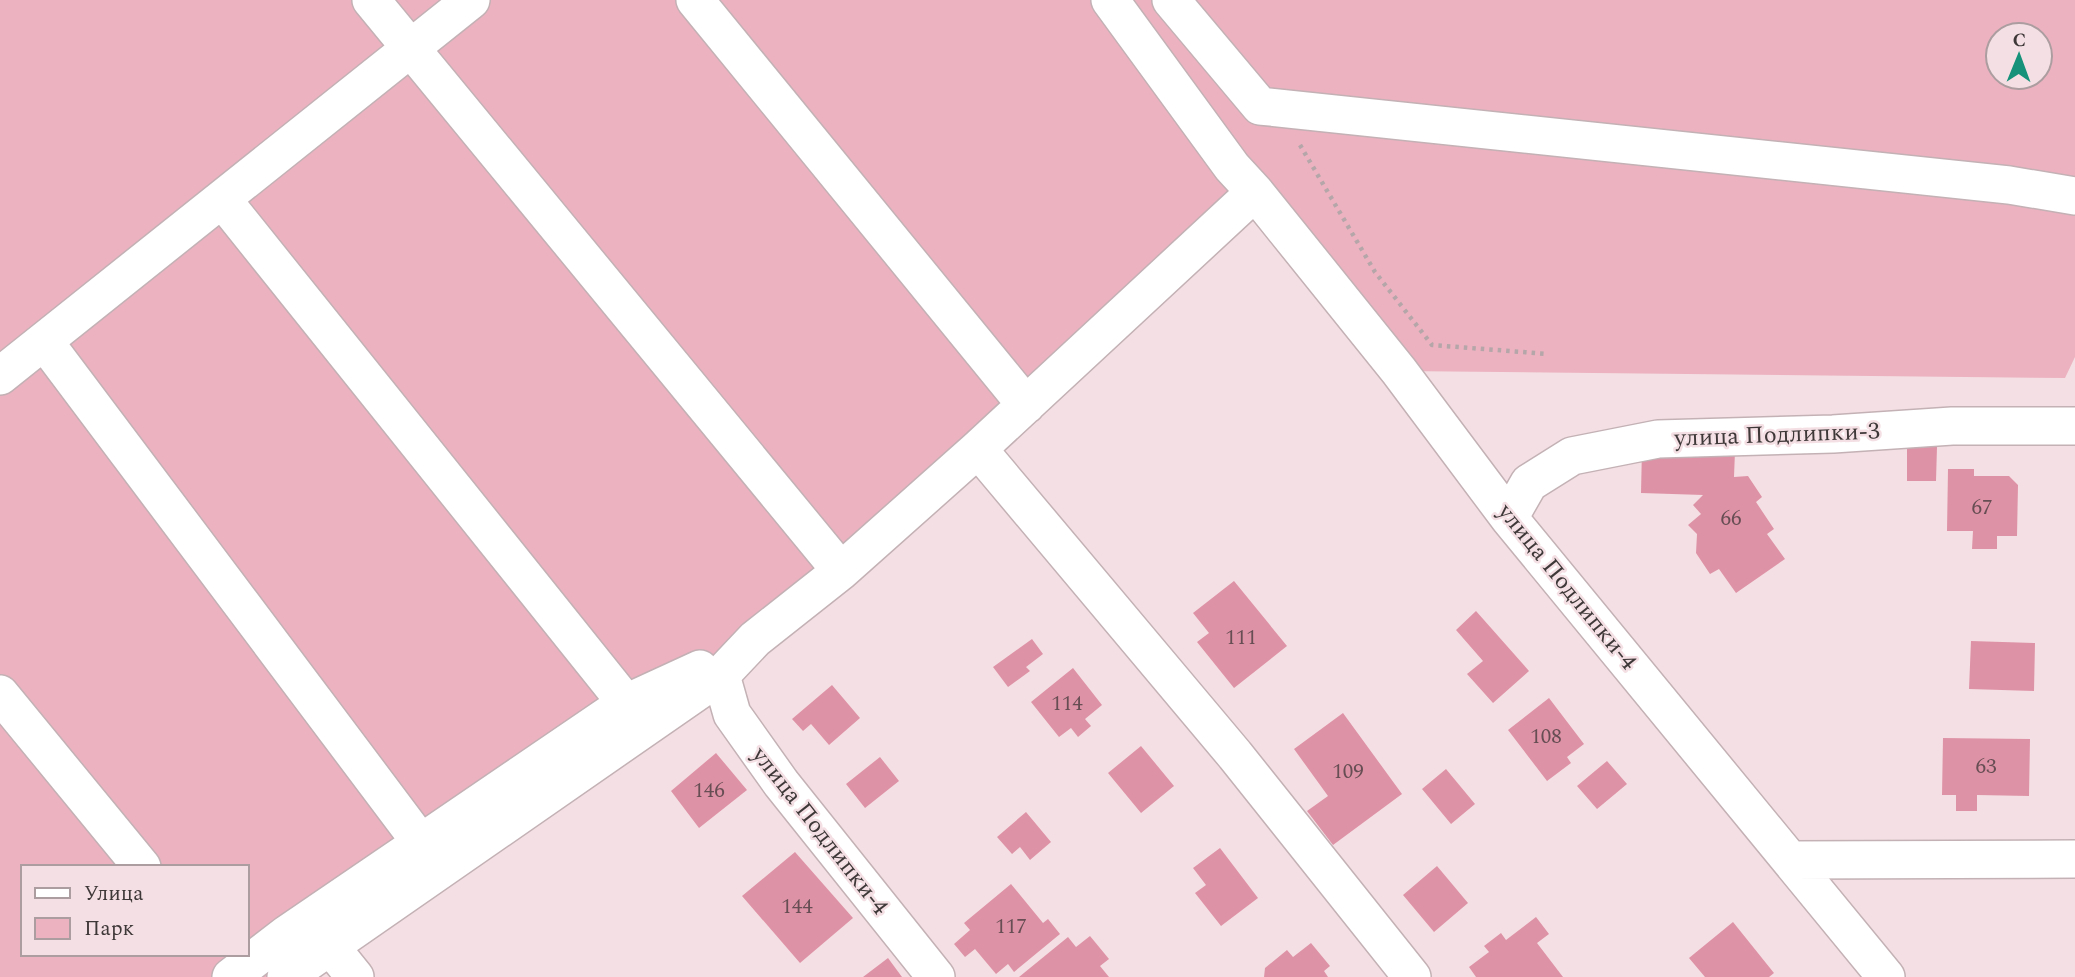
<svg xmlns="http://www.w3.org/2000/svg" width="2075" height="977" viewBox="0 0 2075 977" font-family="Spectral,serif">
  <style>
    .green { fill: #ecb2c0; fill-rule: evenodd }
    .building { fill: #de92a6 }
    .lines { fill: none; stroke-linecap: round; stroke-linejoin: round }
    .minor-casing { stroke: #c3b1b5; stroke-width: 40 }
    .path { stroke: #b5a6a9; stroke-width: 4.5; stroke-dasharray: 3.5 5; stroke-linecap: butt }
    .minor { stroke: #fff; stroke-width: 37 }
    .labels { text-anchor: middle; dominant-baseline: central; stroke-width: 5; stroke-linejoin: round; paint-order: stroke }
    .number-label { font-size: 21px; fill: #674e54 }
    .street-label { font-size: 24px; fill: #3f3839; stroke: #f4e0e4 }
  </style>
  <rect width="100%" height="100%" fill="#f4e0e4"/>
  <path class="green" d="M0,0H2075V357L2065,378L1399,371L1255,192L841,571L286,977H0ZM1998,35H2040V77H1998ZM23,867H247V954H23Z"/>
  <path class="building" d="M1907,447H1937L1936,481H1907Z
    M1642,448L1735,451L1734,477L1748,476L1762,497L1756,502L1774,529L1767,534L1785,559L1736,593L1719,569L1710,574L1696,553L1697,534L1688,525L1701,514L1693,505L1703,495L1641,493Z
    M1948,469H1974V476H2009L2018,485L2017,536H1997V549H1972L1973,531H1947Z
    M1234,581L1287,646L1234,688L1197,642L1209,633L1193,613Z
    M1476,611L1529,671L1493,703L1467,674L1483,661L1456,630Z
    M1032,639L1043,654L1026,667L1030,671L1008,687L993,667Z
    M1971,641L2035,643L2034,691L1969,689Z
    M1073,668L1102,705L1085,719L1091,726L1078,737L1071,728L1059,737L1031,702Z
    M832,685L860,718L829,745L811,724L803,731L792,719Z
    M1549,698L1584,744L1567,757L1571,763L1547,781L1508,730Z
    M1343,713L1402,794L1333,845L1307,811L1328,796L1294,749Z
    M1943,738L2030,739L2029,796L1977,795V811H1956V795H1942Z
    M1141,746L1174,786L1141,813L1108,773Z
    M716,753L747,790L699,828L671,791Z
    M880,757L899,781L865,808L846,784Z
    M1607,761L1627,784L1597,809L1577,786Z
    M1446,769L1475,804L1451,824L1422,789Z
    M1026,812L1051,842L1030,860L1020,847L1012,854L997,837Z
    M1220,848L1258,898L1221,926L1195,893L1206,885L1193,868Z
    M795,852L853,918L800,963L742,896Z
    M1437,866L1468,903L1434,932L1403,895Z
    M1011,884L1043,923L1048,919L1060,934L1014,972L1008,964L996,974L975,949L965,957L954,944L970,930L964,923Z
    M1536,917L1549,934L1537,943L1563,977H1476L1469,967L1489,952L1484,946L1501,933L1506,940Z
    M1733,922L1774,973L1769,977H1705L1689,958Z
    M1090,936L1109,959L1100,966L1109,977H1019L1068,937L1076,947Z
    M1311,943L1330,966L1324,971L1328,977H1264L1265,968L1287,950L1293,957Z
    M888,958L902,977H863Z"/>
  <g class="lines">
    <defs>
      <path id="minor" d="M371,0L841,571
        M695,0L1026,405
        M1110,0L1232,167L1255,192L1399,371L1509,518L1886,977
        M1171,0L1260,106L2009,185L2075,196
        M222,199L626,703
        M44,341L421,843
        M0,376L471,0
        M978,449L1235,755L1412,977
        M1509,518L1529,483L1572,456L1658,439L1833,434L1952,426H2075
        M721,675L732,714L781,783L936,977
        M0,694L142,867
        M1790,860L2075,859
        M330,946L355,977
        M231,977L287,934L626,703L700,669
        M286,977L721,675L755,639L841,571L978,449L1255,192"/>
    </defs>
    <use href="#minor" class="minor-casing"/>
    <path class="path" d="M1300,145L1375,272L1432,345L1548,354"/>
    <use href="#minor" class="minor"/>
  </g>
  <g class="labels">
    <g class="number-label">
      <text x="1982" y="508">67</text>
      <text x="1731" y="519">66</text>
      <text x="1241" y="638">111</text>
      <text x="1067" y="704">114</text>
      <text x="1546" y="737">108</text>
      <text x="1986" y="767">63</text>
      <text x="1348" y="772">109</text>
      <text x="709" y="791">146</text>
      <text x="797" y="907">144</text>
      <text x="1011" y="927">117</text>
    </g>
    <g class="street-label">
      <text transform="translate(1777 435) rotate(-2)">улица Подлипки-3</text>
      <text transform="translate(1567 587) rotate(51)">улица Подлипки-4</text>
      <text transform="translate(820 831) rotate(52)">улица Подлипки-4</text>
    </g>
  </g>
  <rect x="21" y="865" width="228" height="91" fill="#f4e0e4" stroke="#ac9da0" stroke-width="2"/>
  <rect x="35" y="888" width="35" height="10" fill="#ffffff" stroke="#ac9da0" stroke-width="2"/>
  <text x="84" y="900" font-size="21" fill="#3f3839">Улица</text>
  <rect x="35" y="918" width="35" height="21" fill="#ecb2c0" stroke="#ac9da0" stroke-width="2"/>
  <text x="84" y="935" font-size="21" fill="#3f3839">Парк</text>
  <g transform="translate(2019 56) rotate(1)"><circle r="33" fill="#f4e0e4" stroke="#ac9da0" stroke-width="2"/>
  <path d="M0-5L12 26L0 18L-12 26Z" fill="#159279"/>
  <text y="-10" font-size="19" font-weight="bold" text-anchor="middle" fill="#3f3839">С</text>
  </g>
</svg>
